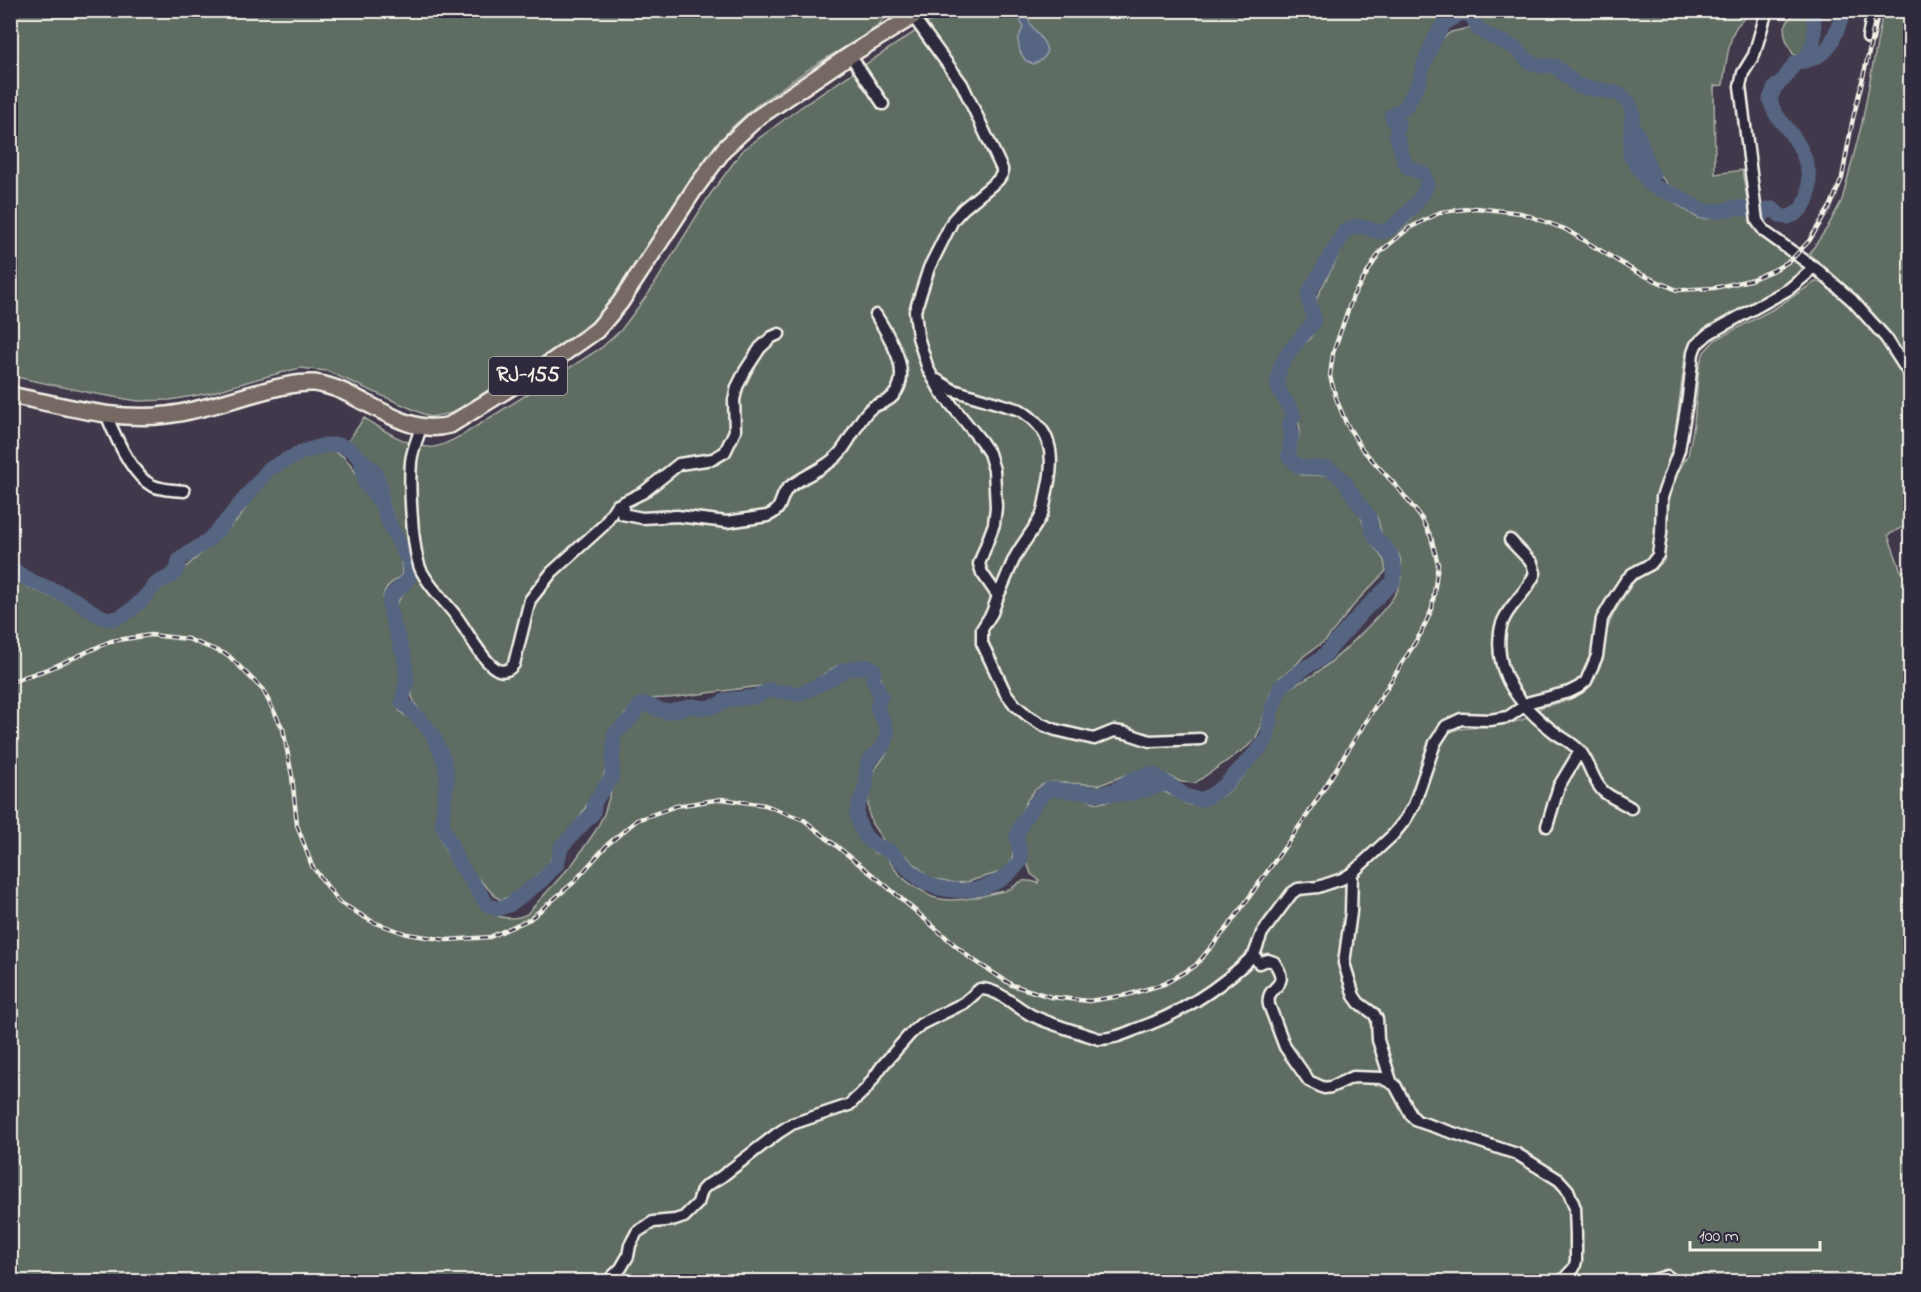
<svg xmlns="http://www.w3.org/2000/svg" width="1921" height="1292" viewBox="0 0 1921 1292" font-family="'Indie Flower',sans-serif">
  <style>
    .green { fill: #5e6c62; stroke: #a9aea5; stroke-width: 1.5 }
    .water { fill: #576581; stroke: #969daa; stroke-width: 1.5 }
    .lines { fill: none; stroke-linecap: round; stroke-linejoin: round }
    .river { stroke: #576581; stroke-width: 15 }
    .minor-casing { stroke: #f4f1e8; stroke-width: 15 }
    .primary-casing { stroke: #f4f1e8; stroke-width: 20 }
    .minor { stroke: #2f2a3d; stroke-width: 10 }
    .primary { stroke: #766964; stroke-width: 15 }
    .rail-casing { stroke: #f4f1e8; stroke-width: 4.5 }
    .rail { stroke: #2f2a3d; stroke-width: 2; stroke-dasharray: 7; stroke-linecap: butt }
    .labels { text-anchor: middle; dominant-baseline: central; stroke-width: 4.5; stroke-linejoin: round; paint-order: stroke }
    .shield { fill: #2f2a3d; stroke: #b9b5b5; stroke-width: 1.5 }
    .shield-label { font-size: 22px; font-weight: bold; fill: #f4f1e8 }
  </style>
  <rect width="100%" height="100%" fill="#42384b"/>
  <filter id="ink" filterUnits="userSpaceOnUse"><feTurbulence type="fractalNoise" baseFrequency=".0167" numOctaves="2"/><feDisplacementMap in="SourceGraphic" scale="12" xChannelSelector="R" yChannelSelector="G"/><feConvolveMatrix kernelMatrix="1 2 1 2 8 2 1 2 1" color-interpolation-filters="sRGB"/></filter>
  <g filter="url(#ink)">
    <path class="green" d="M11,11H895L862,37L812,67L757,105L731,128L699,169L604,311L578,334L452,413L430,417L327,371L300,368L257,379L210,393L170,400L138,401L96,394L11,376Z
      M946,11H1457C1431,23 1427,49 1418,74C1414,83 1409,92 1405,100C1401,107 1392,107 1388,113L1394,126V134L1401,164L1410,172L1422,178L1424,183C1419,198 1398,217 1386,226C1373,226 1360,221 1347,226C1336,230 1313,278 1307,291L1305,296L1310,320L1288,344L1277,361L1274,370L1273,378L1276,395L1287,415L1286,423L1288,431L1282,453L1284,460L1296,472L1302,475H1328L1338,481L1360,515L1370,541L1384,560L1386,571L1358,600L1326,640L1304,656L1295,666L1279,678L1270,694L1261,726L1256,738L1247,747L1195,783L1181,782L1153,768L1133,772L1100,785L1051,782L1042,785L1035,790L1028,799L1012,830L1013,855L1011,862L1007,867L1001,872L967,882L956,883L930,878L905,855L885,843L872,824L869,814L868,801L875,769L887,753L891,735L884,708L885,691L878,669L875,664L867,659L837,666L814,681L798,688L761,686L669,698L643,699L637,701L611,731L609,757L604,776L581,815L568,833L556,845L550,862L531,881L513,895L501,900L496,897L469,869L451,832L447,820L452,783L448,760L436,733L415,704L412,697L409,658L396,612V604L414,579C413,549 403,543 394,518C387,499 386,479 373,462C367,454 357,447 348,441L364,418C381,429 412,449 434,447C445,445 455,439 464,434L601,348L621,330L651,290L709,196L743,150L801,107Z
      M1470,11H1750C1746,18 1739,22 1735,29C1728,43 1725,69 1723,85L1714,86L1715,174L1742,170L1748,204L1706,207L1683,192L1668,185L1653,167L1647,140L1636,123L1633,104L1627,94L1621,89L1581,83L1557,63L1534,58L1516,41L1495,34L1488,29Z
      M1798,11H1810C1813,25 1817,49 1801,57L1793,54C1782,33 1779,26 1798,11Z
      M1883,11H1910V367C1884,323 1848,287 1809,254L1827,228L1842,200L1862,123Z
      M1469,28L1477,31L1492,41L1506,46L1519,54L1531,66L1553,73L1571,87L1588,93L1620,100L1628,111L1626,123V155L1645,186L1654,193L1666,197L1698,218L1705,219L1741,212L1751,214L1761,234L1779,250L1809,267C1803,272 1797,278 1791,283C1761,304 1699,321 1685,357L1673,450L1675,454L1656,549L1647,561L1624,576L1616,585L1606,603L1592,654L1581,680L1575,685L1501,714H1463L1452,716L1440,723L1435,733L1446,734L1458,729L1501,725L1522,720L1542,707L1566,701L1579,695L1587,688L1601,662L1605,634L1614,613L1634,581L1654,570L1664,561L1669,502L1676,475L1688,456L1694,424L1699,367L1704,352L1715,340L1775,308L1815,282C1839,279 1898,360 1910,380V523L1888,535L1901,571H1910V1281H11L10,575L30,588L65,602L104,621H113L121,619L139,608L219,538L240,517L263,481L269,475L288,464L312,453L326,450L335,452L343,456L351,465L375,503L387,530L401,553L402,574C397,581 386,584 384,593C378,615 397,633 400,654C402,662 403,672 404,681C404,691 393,700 400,711C404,717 413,718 419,723C429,734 439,753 442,767C447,785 435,810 438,830C442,849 475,905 492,913C502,919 516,920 527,914L574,862L596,830L604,814L612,788L617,764L619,737L621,732L641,713L646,711L668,715L679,714L692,709L705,712L711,711L735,702L766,696L784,697L798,700L831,684L843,673L865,669L870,673V682L877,691L873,706V715L882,728L884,734L879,745L864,761L863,789L854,805L853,815L859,834L868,847L875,853L886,855C894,870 902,879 917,888C922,890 927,895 932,897C956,905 982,895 1005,891C1021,887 1014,876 1038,883L1039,880L1031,874L1021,844L1022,839L1026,823L1048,794L1063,792L1098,803L1163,792C1171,793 1177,798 1183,802C1197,810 1213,802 1225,794C1236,787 1265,750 1270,738C1276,724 1270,706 1281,694C1289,686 1307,680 1316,673C1336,660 1389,609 1398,589C1401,581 1402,570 1401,562C1400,549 1389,547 1383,537C1379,531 1380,522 1376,515C1373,510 1368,506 1365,502C1354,487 1354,478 1336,468C1321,460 1306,470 1295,453L1300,429L1296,411L1285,389L1283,373L1295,350L1310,339L1314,332L1319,315L1315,302L1317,297L1348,237C1362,222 1369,237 1383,237C1404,235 1419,209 1430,193C1436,179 1424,166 1411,165L1408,161L1399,118L1415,101L1439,41L1451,32Z"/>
    <path class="water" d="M1021,10L1024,12C1027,18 1030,24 1034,29C1045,42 1056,56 1033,64L1026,61L1020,52L1018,40L1023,27L1018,14Z"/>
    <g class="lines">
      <path class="river" d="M1802,62C1816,47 1816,30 1812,10
        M1631,123C1645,142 1642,157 1653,175
        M358,456L375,472L380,486L382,501
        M10,567C33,587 56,587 80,603C89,609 101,620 113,619C128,617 146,596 155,585C162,578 173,579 177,569C179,566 178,563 179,560L207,541L221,527L269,469L302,452L325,445H340L352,450L361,461L365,483L383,506L387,519L409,562L410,576L404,584L391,596L389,603L392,619L404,656L407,680L402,702L424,724L433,735L444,760L447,777L442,825L459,863L487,904L496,909L509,905L541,881L557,864L561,847L593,813L595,801L612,777L614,734L631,719L640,705L646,704L660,710L668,712L692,706L705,708L716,706L726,700L754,697L769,690L799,694L829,680L844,670L864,666H869L874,670L873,679L881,696L877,708C880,716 887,724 887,733C887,749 875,752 868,762C865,769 867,778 866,785C864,796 856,804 857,815C859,827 865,840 876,845C882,848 887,849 892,853C902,861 909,871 919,878C942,895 978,894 1002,879C1006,876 1019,865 1021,860C1022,856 1017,844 1017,838C1018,825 1039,796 1050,789L1100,794L1115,790L1132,779L1147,774H1153L1186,796L1196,799H1203L1211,795L1225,785L1261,747L1267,738L1272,709L1281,686L1306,667L1321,659L1364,610L1393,582L1395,569L1391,555L1376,538L1372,531L1369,516L1359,504L1345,482L1337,474L1328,468L1299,467L1289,457C1288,442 1295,440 1289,424L1294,416C1291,406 1284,400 1280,392C1269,366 1300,340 1314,322C1315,311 1306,303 1309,292L1345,231C1360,219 1374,235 1385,231C1395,228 1429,193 1427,182C1427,179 1425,176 1423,173L1409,168L1405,163L1396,134L1398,124L1392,119V115L1406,107L1420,80L1422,69L1435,38L1444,24L1459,14L1467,13L1473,18L1478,29L1489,36L1514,47L1531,63L1540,66H1555L1578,86L1616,93L1621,95L1630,104L1633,115L1631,125L1630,156L1651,185L1681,198L1702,211H1717L1739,207L1763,215L1768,209H1773C1779,215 1784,220 1793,215C1803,210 1809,199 1809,188C1810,169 1803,150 1792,135C1783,122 1773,115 1770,99L1775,87L1785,78L1795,63C1835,55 1830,43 1845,10
        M1108,794H1129L1167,784"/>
      <defs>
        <path id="minor" d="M1767,10L1754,55L1743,73L1740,86L1757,221L1765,232L1819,271L1852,300L1886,338L1910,375
          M909,11L962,84L1002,169V174L998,180L963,209L953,220L929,268L915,311L918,337L928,369L941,392L981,441L989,453L994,470L996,507L994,524L979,564L982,573L998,596L992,613L982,629V643L1005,692L1015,705L1027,715L1041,724L1056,730L1094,739L1114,731L1126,733L1150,741L1200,739
          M1868,38L1873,10
          M850,55L883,104
          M937,380L953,390L1020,410C1051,429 1055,453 1048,486C1046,495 1045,505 1042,514C1035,529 1023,542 1015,557C1009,570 1004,583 998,596
          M106,414C114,434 132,475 151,485C161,490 172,490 184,491
          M421,427C418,438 412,450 411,462C409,486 412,546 420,568C428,586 444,600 456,616C466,629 482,660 495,668C502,673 509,671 514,664L530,600L552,572L604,525L616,506L644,492L679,464L713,459L725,452L735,431L734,400L737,387L745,371L760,348L772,337L779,334
          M624,502L622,514L642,518L677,516L727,522L767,516C784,509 778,501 787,489C802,476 823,470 837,456C850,443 856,423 869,410C876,403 886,404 893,396C914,373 889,337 876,315
          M1510,540L1532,563L1535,573C1527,595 1503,608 1500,632C1494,675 1521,707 1554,732C1562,738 1573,743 1580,751C1590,763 1592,780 1603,791C1611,798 1622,802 1631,808
          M1547,826L1559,786L1580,751
          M1352,873L1351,912L1344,963L1354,996L1359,1003L1374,1014L1377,1019L1378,1040L1391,1081
          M607,1282L621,1268L628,1256L630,1245L637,1232L653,1222L675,1220L684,1217L698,1203L702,1190L706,1186L721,1177L778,1133L792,1124L849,1105L866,1089L882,1066L910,1034L921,1024L964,1003L980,989C999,989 1014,1006 1031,1015C1052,1025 1076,1031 1099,1039C1112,1039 1122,1035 1134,1030C1181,1014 1219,989 1254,955
          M1561,1282L1574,1268L1576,1261V1235L1575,1208L1568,1190L1559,1180L1517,1154L1417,1121L1411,1115L1395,1085L1382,1078L1353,1077L1331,1087L1324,1088L1309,1081L1285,1047L1269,1005C1265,983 1293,990 1274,962L1268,960L1259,963L1254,955L1262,933L1292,893L1298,889L1318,887L1342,879L1352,873L1393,835L1405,820L1414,805L1435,743L1446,726L1461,719L1490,720L1508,717L1530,702L1569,692L1579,687L1586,681L1597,656L1602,619L1613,600L1626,580L1632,574L1651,564L1658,555L1661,533L1662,497L1679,450L1688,397L1693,353L1696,345L1708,334L1789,289L1806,275L1813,266
          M1648,1282L1667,1276L1675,1282"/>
        <path id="primary" d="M10,395C62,405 115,422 167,415C199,411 230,400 260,392C277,387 296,382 314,383C360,388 402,439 450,425L547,365L597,330L620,303L694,190L725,148L757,118L850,55L923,10"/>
      </defs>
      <use href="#minor" class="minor-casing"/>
      <use href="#primary" class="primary-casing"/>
      <use href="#minor" class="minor"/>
      <use href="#primary" class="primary"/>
      <defs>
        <path id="rail" d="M10,682L51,668L111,641L151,635L188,639L228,655L263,690L283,729L292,776L297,825L312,866L339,902L373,922L407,934L447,940L490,937L530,919L573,883L608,844L637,820L676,806L722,799L765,805L804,820L884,884L970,958L1012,985L1051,997L1089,1001L1127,995L1164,984L1195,966L1228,927L1308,814L1421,633L1432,609L1438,564L1431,537L1422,519L1399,489L1362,449L1346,423L1336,398L1330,376L1333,353L1353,296L1380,252L1409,228L1441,212L1476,208L1521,213L1565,229L1636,272L1677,290L1714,288L1750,280L1776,269L1791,260L1809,241L1831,205L1842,178L1852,123L1869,52L1877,10"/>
      </defs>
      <use href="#rail" class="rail-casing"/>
      <use href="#rail" class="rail"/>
    </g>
  </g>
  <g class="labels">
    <rect class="shield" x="489" y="357" width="78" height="38" rx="4.5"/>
    <g class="shield-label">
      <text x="528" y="376">RJ-155</text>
    </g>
  </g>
  <rect width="1921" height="1292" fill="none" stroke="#2f2a3d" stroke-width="36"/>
  <rect x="18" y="18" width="1885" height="1256" fill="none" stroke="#f4f1e8" stroke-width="2" filter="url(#ink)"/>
  <path d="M1690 1241v9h130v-9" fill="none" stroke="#f4f1e8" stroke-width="3"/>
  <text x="1699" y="1241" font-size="18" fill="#f4f1e8" stroke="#2f2a3d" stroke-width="4.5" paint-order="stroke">100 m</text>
</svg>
